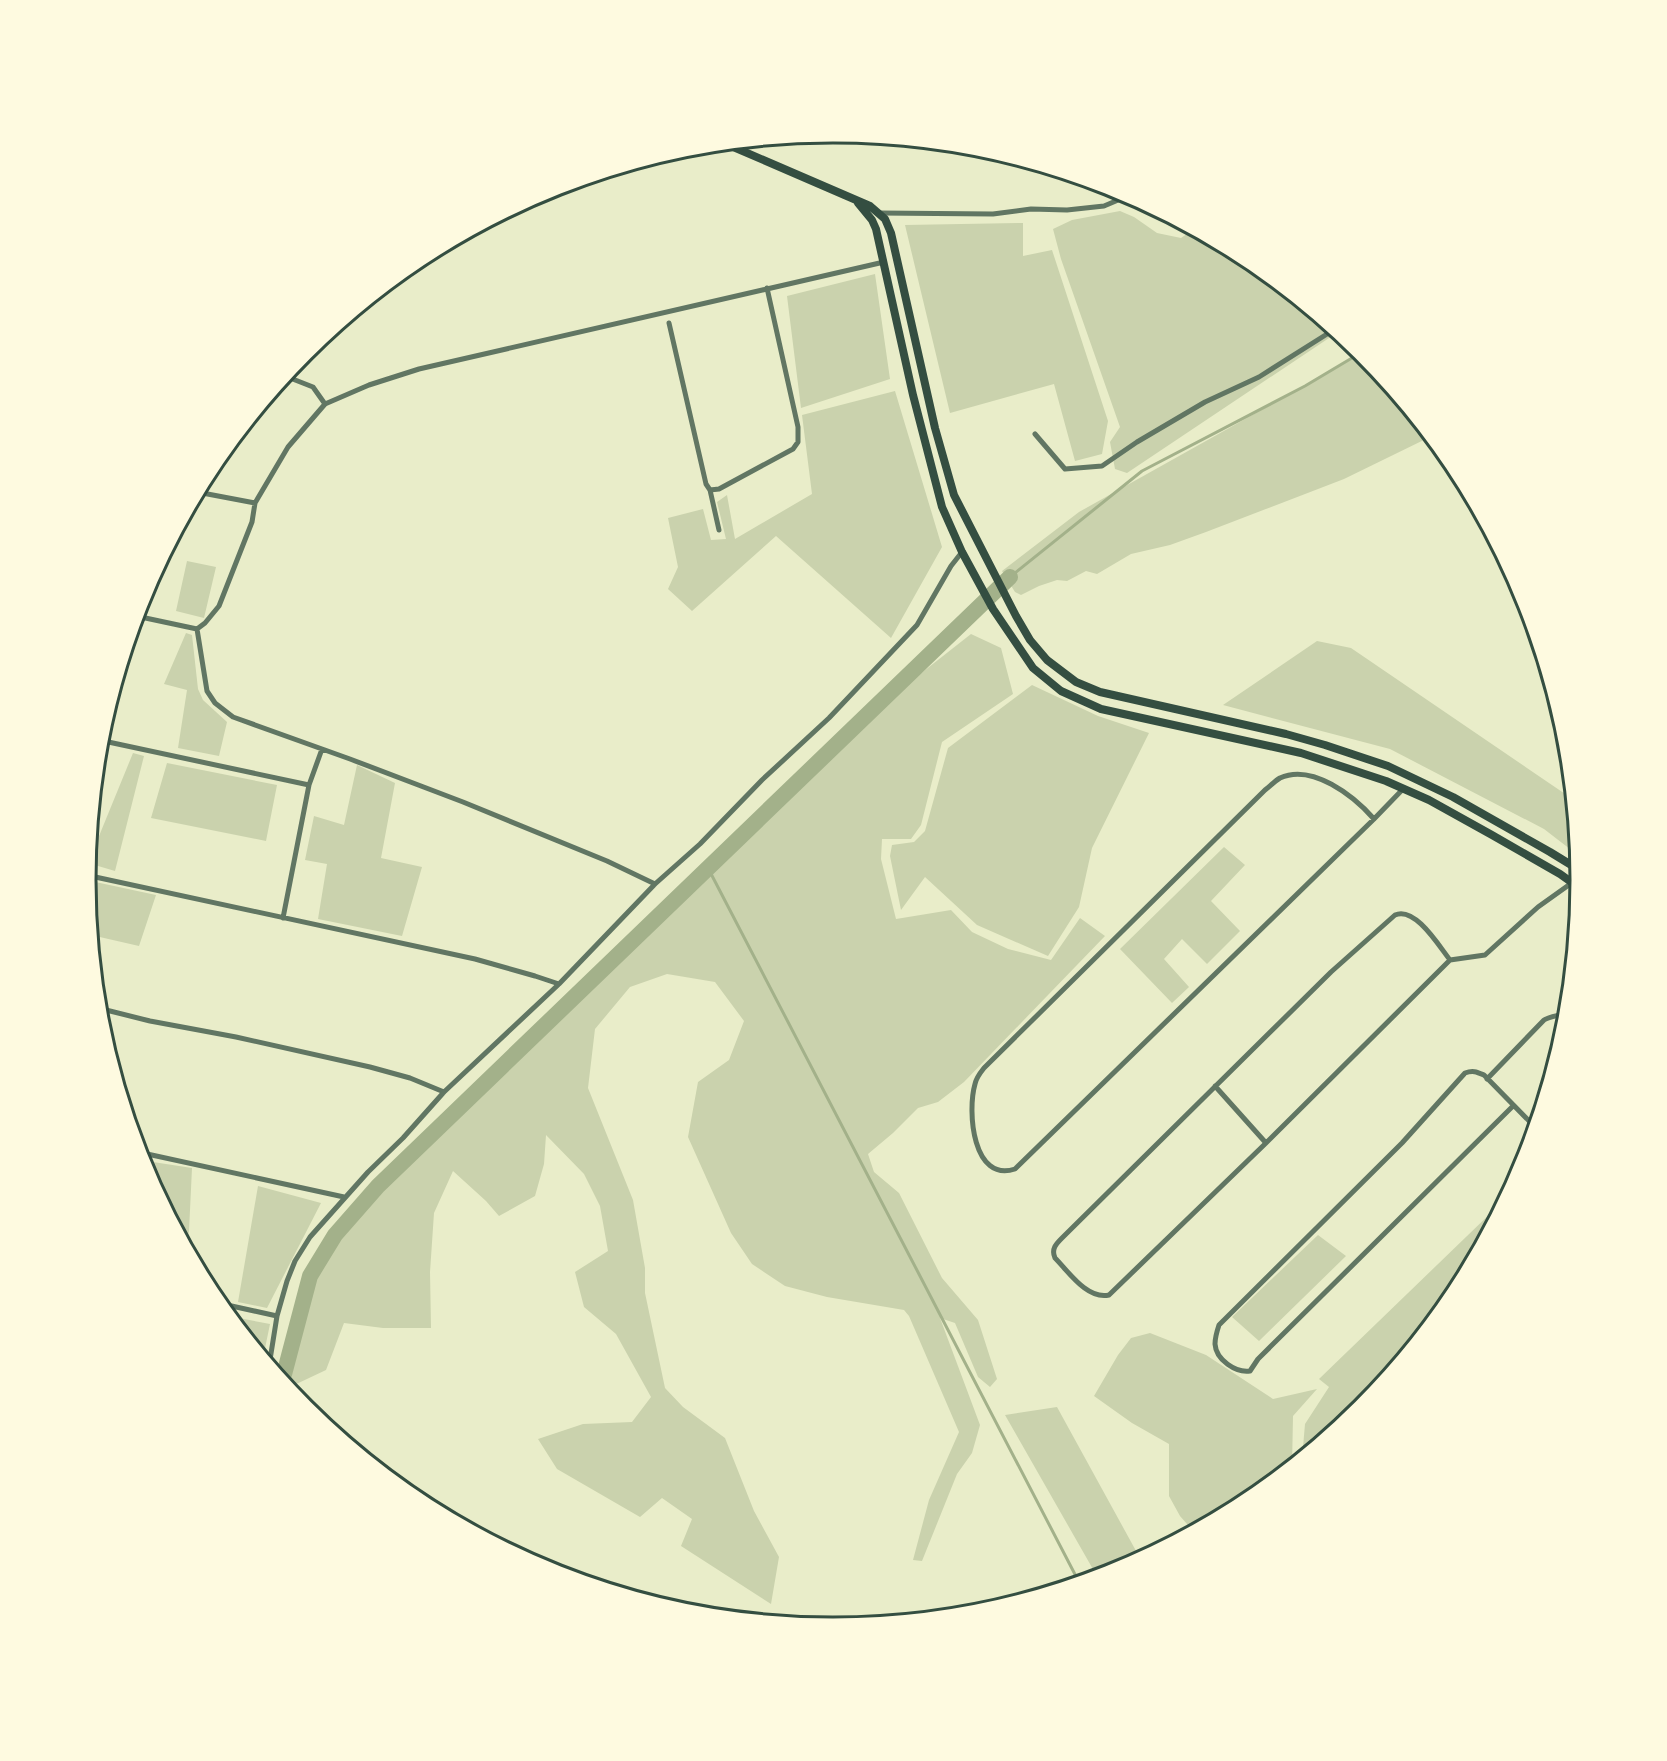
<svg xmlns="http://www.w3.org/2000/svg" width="1667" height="1761" viewBox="0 0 1667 1761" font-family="'Titillium Web',sans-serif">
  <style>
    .green { fill: #cad2ad }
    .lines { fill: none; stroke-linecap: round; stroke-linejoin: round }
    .stream { stroke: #a3b18a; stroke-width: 3 }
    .river { stroke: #a3b18a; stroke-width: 16 }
    .minor { stroke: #617663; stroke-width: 5 }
    .primary { stroke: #344e41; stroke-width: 8 }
    .rim { fill: none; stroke: #344e41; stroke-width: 3 }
  </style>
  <rect width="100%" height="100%" fill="#e9edc9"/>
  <path class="green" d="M1120,211L1134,217L1157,233L1181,238L1194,229L1249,259L1338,332L1127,473L1115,469L1110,442L1120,427L1061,259L1053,229L1072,220Z
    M1023,223V256L1052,250L1108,421L1102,454L1075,461L1054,384L950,413L905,225Z
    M875,274L890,379L801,408L787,296Z
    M1363,353L1432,436L1344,479L1206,532L1170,545L1131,554L1097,574L1086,571L1067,581L1057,580L1039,586L1021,595L1015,592L1002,571L1079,512Z
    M895,391L942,547L891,638L776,536L692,611L668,589L678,567L668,518L703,509L711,540L726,539L717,502L727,495L735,539L812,494L802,415Z
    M187,561L216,567L204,618L176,611Z
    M186,633L192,635L198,689L203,700L227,722L219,756L178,748L187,690L164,684Z
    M971,634L1001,648L1013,694L942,742L921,825L911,839H882L881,859L896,919L951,910L972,932L1008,949L1051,960L1080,918L1105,936L964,1082L938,1102L918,1108L893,1133L868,1154L874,1172L899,1193L942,1278L978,1320L997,1379L990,1387L978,1377L955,1323L940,1318L980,1425L972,1453L957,1474L922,1561L913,1560L929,1500L959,1432L909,1316L904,1310L827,1297L785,1286L752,1264L731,1233L688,1137L698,1082L729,1060L744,1021L715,982L667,974L630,987L595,1029L588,1088L633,1200L645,1268V1293L665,1388L683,1407L725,1438L754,1511L779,1557L771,1604L681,1546L692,1519L662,1498L640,1517L557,1469L538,1439L583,1424L632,1422L651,1397L616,1334L584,1307L575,1272L608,1251L600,1206L584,1174L546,1135L544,1164L535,1196L499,1216L486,1201L453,1171L434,1213L430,1272L431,1328H383L344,1323L326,1370L290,1387L296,1346L315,1278L338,1235L668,902L727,846L810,777L887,700Z
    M1317,641L1351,648L1574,800L1579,856L1544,829L1390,749L1223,705Z
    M1032,685L1098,716L1149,733L1092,848L1079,907L1048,956L977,925L925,877L901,910L890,856L892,845L914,842L925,831L948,748Z
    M133,753L144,756L115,871L88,863Z
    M167,763L277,785L266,841L151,818Z
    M357,765L395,783L381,858L422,867L402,936L318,919L327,864L305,860L314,816L344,825Z
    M1224,847L1245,865L1211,901L1240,931L1207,964L1182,939L1164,959L1189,987L1172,1003L1120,949Z
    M86,880L156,895L139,946L91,935Z
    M140,1160L192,1168L189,1231L186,1247Z
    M258,1186L321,1203L267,1308L238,1302Z
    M1496,1208L1501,1210L1455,1296L1362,1410L1302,1459L1305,1424L1329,1387L1319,1379Z
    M1318,1235L1346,1256L1259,1341L1232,1317Z
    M228,1316L270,1324L263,1358Z
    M1150,1333L1206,1355L1273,1399L1317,1389L1293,1416L1292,1467L1249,1503L1194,1532L1180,1516L1169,1496V1444L1132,1423L1094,1396L1118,1355L1131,1338Z
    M1057,1407L1141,1560L1119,1572L1098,1578L1005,1415Z"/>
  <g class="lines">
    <path class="stream" d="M1010,577L1142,471L1305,386L1362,352
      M708,868L1080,1584"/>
    <path class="river" d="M282,1382L310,1276L335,1235L378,1186L1010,577"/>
    <path class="minor" d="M879,213L993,214L1031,209L1067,210L1104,206L1130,195
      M669,323L706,484L710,490L719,489L793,449L798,442V427L767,288
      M285,376L313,387L325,404
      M1035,434L1065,469L1102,466L1137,442L1205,402L1259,377L1335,329
      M710,490L719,530
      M197,492L255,503
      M136,616L197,629
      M197,629L205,623L219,606L252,522L255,503L288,447L325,404L369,385L419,369L884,262
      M197,629L207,691L215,703L233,717L350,759L463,802L607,861L655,884
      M99,740L309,785
      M1374,819C1354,796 1312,763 1280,778C1275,781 1270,786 1265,790L984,1068C980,1073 976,1078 975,1084C967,1112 973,1183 1015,1169L1374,819L1404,788
      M86,875L475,959L535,976L559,984
      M283,918L309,785L322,749
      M1450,960C1439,946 1415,906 1395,915L1331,972L1062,1238C1056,1244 1051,1249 1055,1258C1068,1271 1087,1300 1109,1295L1266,1143L1450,960L1485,955L1538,907L1573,882
      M98,1008L150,1021L236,1037L370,1067L410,1078L444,1092
      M1487,1079L1544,1020C1552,1015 1563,1016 1569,1011
      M1215,1086L1266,1143
      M1513,1106L1258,1359L1250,1371C1236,1373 1216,1360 1215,1344C1215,1338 1217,1331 1219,1325L1402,1143L1465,1073C1473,1070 1477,1072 1484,1075L1536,1128
      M138,1152L344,1197
      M218,1303L277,1316
      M269,1366L277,1316L287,1281L295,1261L310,1237L368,1172L403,1138L444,1092L559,984L655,884L700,844L762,780L829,718L917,625L951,566L962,552"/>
    <path class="primary" d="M724,143L870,206L885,219L891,233L935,428L954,495L1016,616L1030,640L1047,660L1076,682L1100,692L1286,734L1325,745L1388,766L1453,797L1550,852L1581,871
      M858,203L872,220L876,229L913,395L942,507L962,552L993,609L1033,668L1061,691L1101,709L1301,753L1386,781L1429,800L1492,835L1560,874L1581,889"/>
  </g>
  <path d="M0 0H1667V1761H0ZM96 880a737 737 0 1 1 1474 0a737 737 0 1 1-1474 0Z" fill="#fefae0" fill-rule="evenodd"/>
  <path class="rim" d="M96 880a737 737 0 1 1 1474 0a737 737 0 1 1-1474 0Z"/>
</svg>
